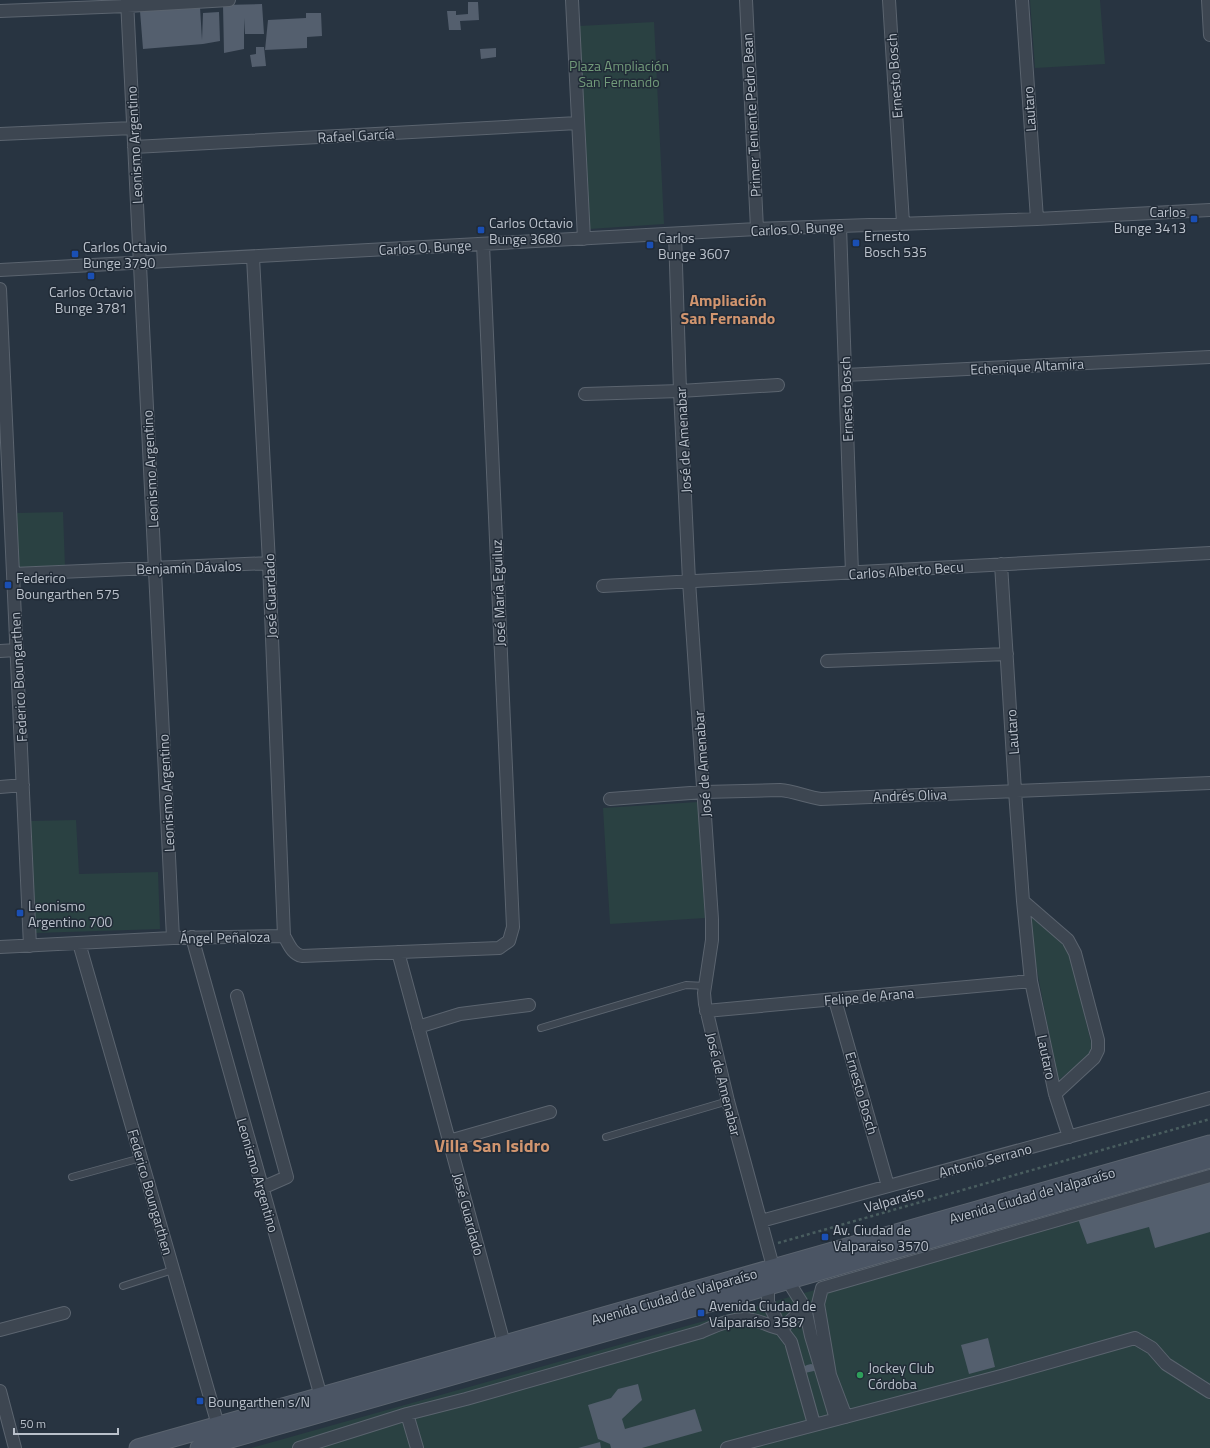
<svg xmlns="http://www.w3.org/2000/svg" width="1210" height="1448" viewBox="0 0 1210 1448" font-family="'Titillium Web',sans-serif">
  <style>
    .green { fill: #2a4142 }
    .building { fill: #545f6e }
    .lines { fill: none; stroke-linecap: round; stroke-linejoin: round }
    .service-casing { stroke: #5b646f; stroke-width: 8 }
    .minor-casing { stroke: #5b646f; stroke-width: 14 }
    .secondary-casing { stroke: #5b646f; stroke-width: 19 }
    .path { stroke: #495d5f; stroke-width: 2.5; stroke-dasharray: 3 3; stroke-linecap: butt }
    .service { stroke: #3d4651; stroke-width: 6 }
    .minor { stroke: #3d4651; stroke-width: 12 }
    .secondary { stroke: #4b5564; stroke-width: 17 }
    .transit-dot { fill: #1a4fb4; stroke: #212b37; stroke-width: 1.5 }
    .leisure-dot { fill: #2e9e5b; stroke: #212b37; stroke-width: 1.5 }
    .labels { text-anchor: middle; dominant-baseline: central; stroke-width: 3; stroke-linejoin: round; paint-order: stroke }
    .park-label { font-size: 14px; fill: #729b7a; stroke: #212b37 }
    .street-label { font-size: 14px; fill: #bac1cb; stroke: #212b37 }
    .poi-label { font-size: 14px; fill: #bac1cb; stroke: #212b37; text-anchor: start }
    .quarter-label { font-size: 16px; font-weight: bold; fill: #d1956f; stroke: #212b37 }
    .district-label { font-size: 18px; font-weight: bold; fill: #d1956f; stroke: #212b37 }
  </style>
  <rect width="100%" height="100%" fill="#283441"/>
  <path class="green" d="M1030,0H1100L1105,64L1035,68Z
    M654,22L664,224L589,229L579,26Z
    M63,512L65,567L18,568L17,513Z
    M698,802L705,918L610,924L603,808Z
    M76,820L79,874L158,872L160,929L35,933L31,821Z
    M1026,912L1069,950L1093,1051L1058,1081Z
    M1210,1176V1448H251L822,1288Z"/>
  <path class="building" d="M468,2H478L479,20L460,21L461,30H449L447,11H456V15L468,14Z
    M262,4L264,34H245L244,18V49L224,53L223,5Z
    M200,7L202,40L203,13L219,12L220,41L203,44L143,49L140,11Z
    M306,13H321L322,36L307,37V48L265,50L268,20L306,18Z
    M256,47H264L266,66L252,67L250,55L256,54Z
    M496,48V57L481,59L480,49Z
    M1210,1182V1232L1155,1248L1149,1227L1087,1244L1078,1219Z
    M988,1338L995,1367L969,1374L961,1345Z
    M811,1364L814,1365L818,1370L805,1373L803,1367L807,1365Z
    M638,1384L642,1400L622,1419L625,1429L695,1409L702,1431L642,1448H611L610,1444L598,1439L588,1405L611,1398L618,1389Z
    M600,1442L601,1448H578Z"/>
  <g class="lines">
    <defs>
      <path id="service" d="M541,1028L686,985L705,986
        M606,1137L728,1101
        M72,1177L141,1158
        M123,1286L173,1270"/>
      <path id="minor" d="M127,0L173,938
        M572,0L584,239
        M746,0L757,229
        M889,0L903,223
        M1022,0L1037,219
        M1208,0L1210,35
        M0,11L127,6L229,0
        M0,134L133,128
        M134,147L578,123
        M840,226L852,573
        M675,234L680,391L689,581L712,919V940L704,993L705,1004L728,1101L775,1274
        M253,257L269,563L284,936C289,944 292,954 302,956L499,948L509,941L513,927L483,244
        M0,270L757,229L1037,219L1210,210
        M0,289L30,946
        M845,375L1210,357
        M585,394L680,391L778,385
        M1001,564L1015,791L1023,901L1031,981L1055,1094L1069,1137
        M13,574L269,563
        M603,586L1210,553
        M0,651L17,650
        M827,661L1007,654
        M0,787L23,785
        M610,799L704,792L780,790C794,791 807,797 821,799L1210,783
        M1023,901L1068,940L1075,953L1098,1040V1050L1094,1058L1055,1094
        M192,937L323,1404
        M79,943L220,1432
        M0,947L173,938L284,936
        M398,952L506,1351
        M237,996L287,1177L262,1188
        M835,1000L888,1186
        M706,1011L1031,981
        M418,1027L460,1014L529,1005
        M449,1141L550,1112
        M761,1221L1210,1098
        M788,1281L805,1308L811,1336L836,1419
        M768,1287V1302L781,1329L791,1342L814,1424
        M781,1329L805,1308
        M0,1330L64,1313
        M0,1391L15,1448
        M407,1414L417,1448
        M846,1417L830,1375L818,1304L822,1288L1210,1176
        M299,1448L407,1414L466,1399L701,1332C717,1325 736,1316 753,1320C763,1322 771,1327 781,1329
        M727,1448L1001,1376L1135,1338L1152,1348L1166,1364L1210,1392"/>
      <path id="secondary" d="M138,1448L1210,1144
        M199,1448L755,1290L1210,1159"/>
    </defs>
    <use href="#service" class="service-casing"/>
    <use href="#minor" class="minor-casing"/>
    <use href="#secondary" class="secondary-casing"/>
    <path class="path" d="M778,1243L1210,1119"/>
    <use href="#service" class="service"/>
    <use href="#minor" class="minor"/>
    <use href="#secondary" class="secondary"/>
  </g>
  <g class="transit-dot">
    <rect x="1190" y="215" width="8" height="8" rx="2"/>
    <rect x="477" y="226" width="8" height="8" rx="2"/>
    <rect x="852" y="239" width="8" height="8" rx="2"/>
    <rect x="646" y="241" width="8" height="8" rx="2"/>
    <rect x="71" y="250" width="8" height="8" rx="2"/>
    <rect x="87" y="272" width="8" height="8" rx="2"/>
    <rect x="4" y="581" width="8" height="8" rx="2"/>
    <rect x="16" y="909" width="8" height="8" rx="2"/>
    <rect x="821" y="1233" width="8" height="8" rx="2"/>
    <rect x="697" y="1309" width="8" height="8" rx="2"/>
    <rect x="196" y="1397" width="8" height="8" rx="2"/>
  </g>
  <circle class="leisure-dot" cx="860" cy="1375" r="4"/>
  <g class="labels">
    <g class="park-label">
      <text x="619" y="65">Plaza Ampliación<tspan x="619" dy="16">San Fernando</tspan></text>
    </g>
    <g class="street-label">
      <text transform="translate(894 76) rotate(-94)">Ernesto Bosch</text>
      <text transform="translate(1029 109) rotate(-94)">Lautaro</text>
      <text transform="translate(751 115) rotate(-93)">Primer Teniente Pedro Bean</text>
      <text transform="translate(356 135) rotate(-3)">Rafael García</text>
      <text transform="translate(134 145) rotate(-93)">Leonismo Argentino</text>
      <text transform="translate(797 228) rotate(-3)">Carlos O. Bunge</text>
      <text transform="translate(425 247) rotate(-3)">Carlos O. Bunge</text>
      <text transform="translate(1027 366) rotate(-3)">Echenique Altamira</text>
      <text transform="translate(846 399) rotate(-92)">Ernesto Bosch</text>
      <text transform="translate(683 440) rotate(-93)">José de Amenabar</text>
      <text transform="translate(150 469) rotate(-93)">Leonismo Argentino</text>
      <text transform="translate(189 567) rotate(-2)">Benjamín Dávalos</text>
      <text transform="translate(906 570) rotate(-4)">Carlos Alberto Becu</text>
      <text transform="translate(498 593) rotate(-92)">José María Eguiluz</text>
      <text transform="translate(270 596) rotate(-92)">José Guardado</text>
      <text transform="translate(18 677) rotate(-93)">Federico Boungarthen</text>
      <text transform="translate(1012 732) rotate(-94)">Lautaro</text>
      <text transform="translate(702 764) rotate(-94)">José de Amenabar</text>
      <text transform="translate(166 793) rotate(-93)">Leonismo Argentino</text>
      <text transform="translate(910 795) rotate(-2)">Andrés Oliva</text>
      <text transform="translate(225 937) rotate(-1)">Ángel Peñaloza</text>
      <text transform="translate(869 996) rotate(-5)">Felipe de Arana</text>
      <text transform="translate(1047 1057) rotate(78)">Lautaro</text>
      <text transform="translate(724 1084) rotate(76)">José de Amenabar</text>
      <text transform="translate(862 1093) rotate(74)">Ernesto Bosch</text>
      <text transform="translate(985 1160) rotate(-15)">Antonio Serrano</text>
      <text transform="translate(258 1175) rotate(74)">Leonismo Argentino</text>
      <text transform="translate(151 1192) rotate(74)">Federico Boungarthen</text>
      <text transform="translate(1032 1195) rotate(-16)">Avenida Ciudad de Valparaíso</text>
      <text transform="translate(894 1199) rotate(-16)">Valparaíso</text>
      <text transform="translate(469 1214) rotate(75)">José Guardado</text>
      <text transform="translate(674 1296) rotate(-16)">Avenida Ciudad de Valparaíso</text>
    </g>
    <g class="poi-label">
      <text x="1186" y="211" text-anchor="end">Carlos<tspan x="1186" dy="16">Bunge 3413</tspan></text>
      <text x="489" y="222">Carlos Octavio<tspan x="489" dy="16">Bunge 3680</tspan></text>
      <text x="864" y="235">Ernesto<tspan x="864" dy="16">Bosch 535</tspan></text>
      <text x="658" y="237">Carlos<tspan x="658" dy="16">Bunge 3607</tspan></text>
      <text x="83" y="246">Carlos Octavio<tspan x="83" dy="16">Bunge 3790</tspan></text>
      <text x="91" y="291" text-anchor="middle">Carlos Octavio<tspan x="91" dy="16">Bunge 3781</tspan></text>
      <text x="16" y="577">Federico<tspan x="16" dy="16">Boungarthen 575</tspan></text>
      <text x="28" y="905">Leonismo<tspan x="28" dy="16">Argentino 700</tspan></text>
      <text x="833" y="1229">Av. Ciudad de<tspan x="833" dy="16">Valparaiso 3570</tspan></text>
      <text x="709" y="1305">Avenida Ciudad de<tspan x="709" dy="16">Valparaíso 3587</tspan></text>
      <text x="868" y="1367">Jockey Club<tspan x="868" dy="16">Córdoba</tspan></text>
      <text x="208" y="1401">Boungarthen s/N</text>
    </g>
    <g class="quarter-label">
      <text x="728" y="300">Ampliación<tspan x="728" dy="18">San Fernando</tspan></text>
    </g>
    <g class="district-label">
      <text x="492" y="1145">Villa San Isidro</text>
    </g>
  </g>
  <path d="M14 1428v6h104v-6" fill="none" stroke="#bac1cb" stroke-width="2"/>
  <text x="20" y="1428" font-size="12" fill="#bac1cb" stroke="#212b37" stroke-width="3" paint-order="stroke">50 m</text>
</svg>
